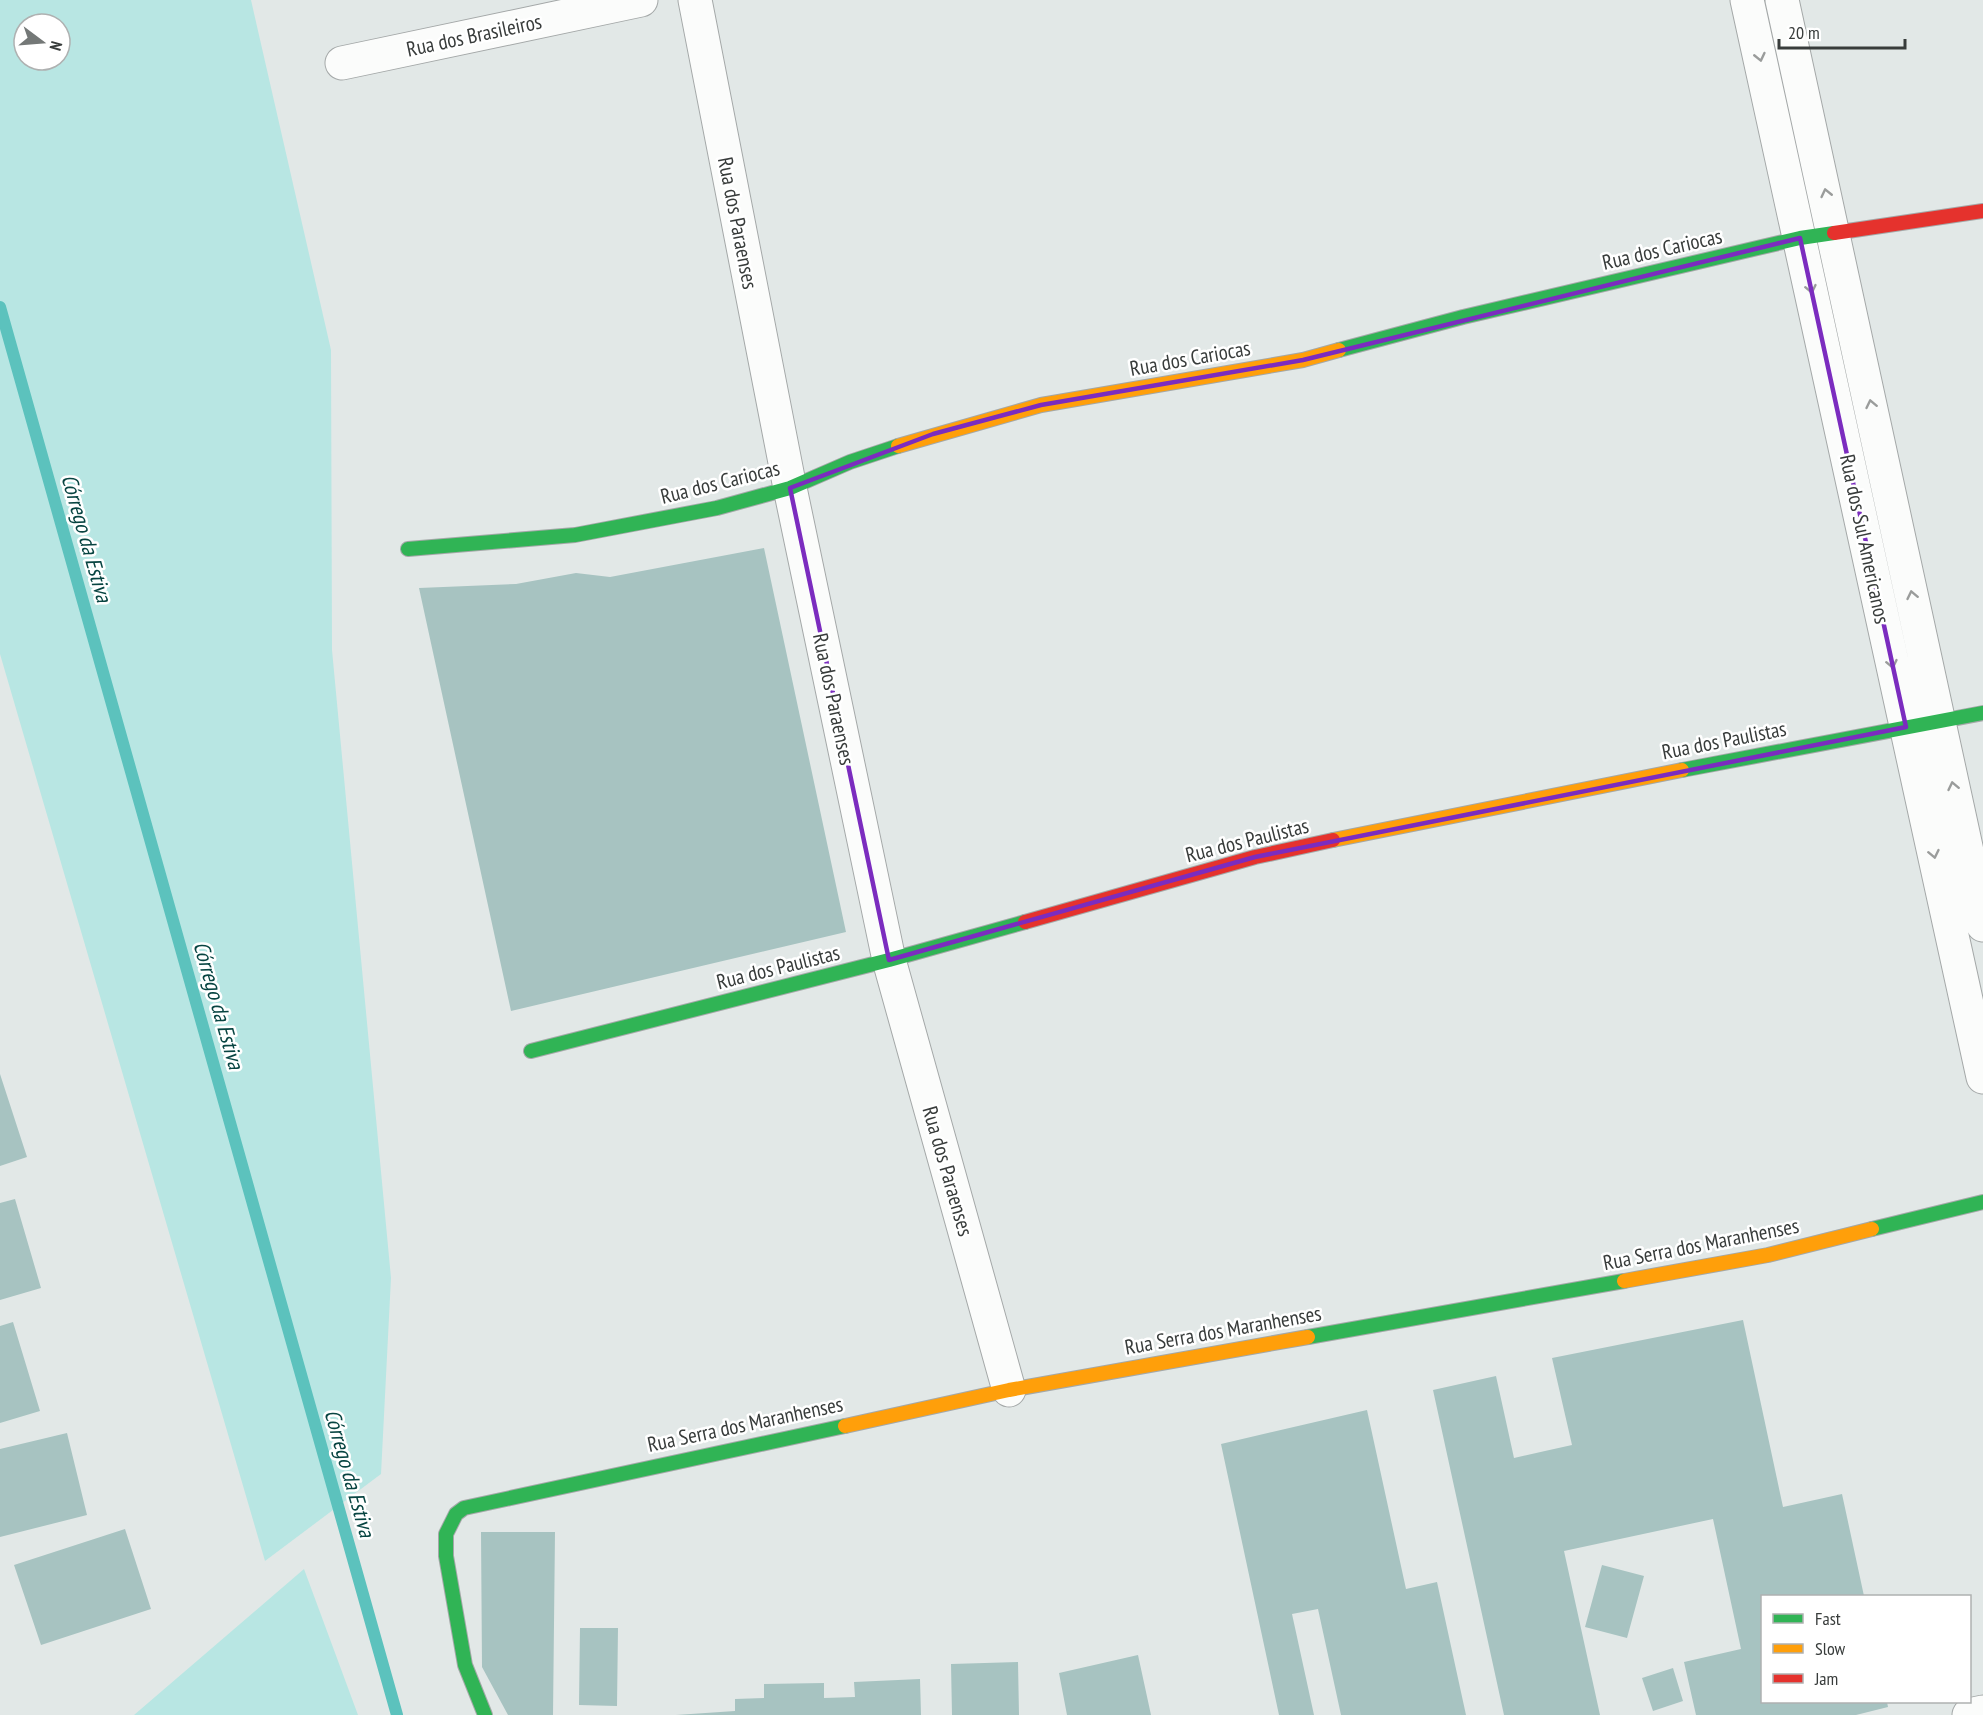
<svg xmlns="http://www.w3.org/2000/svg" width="1983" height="1715" viewBox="0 0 1983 1715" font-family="'PT Sans Narrow',sans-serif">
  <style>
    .green { fill: #b8e6e3; fill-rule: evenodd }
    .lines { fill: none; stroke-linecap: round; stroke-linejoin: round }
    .stream { stroke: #5cc2bd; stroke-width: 12 }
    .building { fill: #a7c3c1 }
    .street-casing { stroke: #a4a8a8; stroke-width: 35 }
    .fast-casing { stroke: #a4a8a8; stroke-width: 16 }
    .slow-casing { stroke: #a4a8a8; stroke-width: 16 }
    .jam-casing { stroke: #a4a8a8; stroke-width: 16 }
    .street { stroke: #fbfcfb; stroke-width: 33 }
    .fast { stroke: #30b455; stroke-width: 14 }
    .slow { stroke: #ff9f0a; stroke-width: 14 }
    .jam { stroke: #e5322d; stroke-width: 14 }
    .oneway { stroke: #9a9c9b }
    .marked { fill: none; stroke: #7b2cbf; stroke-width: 4.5; stroke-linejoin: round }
    .labels { text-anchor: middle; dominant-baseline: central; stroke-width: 5; stroke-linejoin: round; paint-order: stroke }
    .street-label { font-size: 21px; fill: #383c3b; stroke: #fff }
    .water-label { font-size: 22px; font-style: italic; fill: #074441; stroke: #fff }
  </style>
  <rect width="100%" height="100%" fill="#e2e8e7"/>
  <path class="green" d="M0,0H251L331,350L332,650L391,1278L381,1474L265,1561L0,654ZM24,24H60V60H24Z
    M304,1569L358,1715H134Z"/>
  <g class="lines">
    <path class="stream" d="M0,307L397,1715"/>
  </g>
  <path class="building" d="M764,548L846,932L511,1011L419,588L516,584L576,573L610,577Z
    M0,1074L27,1157L0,1166Z
    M15,1199L41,1288L0,1300V1203Z
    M1743,1320L1783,1507L1842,1494L1864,1596H1762V1702H1887L1888,1707L1856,1715H1696L1684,1662L1741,1649L1713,1519L1564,1551L1600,1715H1504L1433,1390L1496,1376L1514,1458L1545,1451L1572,1445L1552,1358Z
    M13,1322L40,1411L0,1423V1326Z
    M1367,1410L1406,1589L1437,1582L1466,1715H1341L1318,1609L1292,1614L1314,1715H1279L1221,1444Z
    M67,1433L87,1515L0,1537V1449Z
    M125,1529L151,1609L41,1645L14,1565Z
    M481,1532H555L553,1715H508L482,1667Z
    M1602,1565L1644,1576L1627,1638L1585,1627Z
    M580,1628H618L617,1706L579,1705Z
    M1138,1655L1151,1715H1067L1059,1673Z
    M1018,1662L1019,1715H952L951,1664Z
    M1673,1668L1683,1701L1653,1711L1642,1678Z
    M920,1679L921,1715H676L735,1711V1699L764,1698V1684L824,1683V1698L855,1697L854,1682Z"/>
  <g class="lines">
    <defs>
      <path id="street" d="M695,0L790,488L889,960L1009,1390
        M1747,0L1983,1077
        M1782,0L1983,925
        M342,63L641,0
        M1969,1715L1983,1712"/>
      <path id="fast" d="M1339,350L1463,317L1800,238L1834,233
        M408,549L575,535L717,508L790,488L850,462L898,446
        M1682,770L1983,713
        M531,1051L889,960L1025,922
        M1872,1229L1983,1202
        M1308,1337L1624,1281
        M485,1715L465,1665L446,1556V1534L456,1514L464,1508L845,1426"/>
      <path id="slow" d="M898,446L1041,405L1303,360L1339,350
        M1333,840L1682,770
        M1624,1281L1768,1255L1872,1229
        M845,1426L1009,1390L1308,1337"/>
      <path id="jam" d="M1834,233L1983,211
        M1025,922L1255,857L1333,840"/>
    </defs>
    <use href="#street" class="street-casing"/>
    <use href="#fast" class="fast-casing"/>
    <use href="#slow" class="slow-casing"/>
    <use href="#jam" class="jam-casing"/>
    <use href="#street" class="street"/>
    <use href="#fast" class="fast"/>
    <use href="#slow" class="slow"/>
    <use href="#jam" class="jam"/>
  </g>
  <defs><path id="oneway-chevron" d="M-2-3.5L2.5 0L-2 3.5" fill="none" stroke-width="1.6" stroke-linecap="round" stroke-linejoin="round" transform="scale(1.5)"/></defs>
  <g class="oneway">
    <use href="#oneway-chevron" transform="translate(1760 57) rotate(77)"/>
    <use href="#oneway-chevron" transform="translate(1826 193) rotate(-103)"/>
    <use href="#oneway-chevron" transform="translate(1811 289) rotate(78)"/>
    <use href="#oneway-chevron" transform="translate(1871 404) rotate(-102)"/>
    <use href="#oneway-chevron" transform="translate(1912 595) rotate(-102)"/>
    <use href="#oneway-chevron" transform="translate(1892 664) rotate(78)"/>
    <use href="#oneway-chevron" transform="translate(1953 786) rotate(-102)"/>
    <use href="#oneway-chevron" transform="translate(1934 854) rotate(78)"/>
  </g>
  <path class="marked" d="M1800,238L1906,727L1255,857L889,960L790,488L933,434L1041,405L1303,360Z"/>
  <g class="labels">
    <g class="street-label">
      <text transform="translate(474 35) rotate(-12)">Rua dos Brasileiros</text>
      <text transform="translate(738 223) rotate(79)">Rua dos Paraenses</text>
      <text transform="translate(1662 249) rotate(-13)">Rua dos Cariocas</text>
      <text transform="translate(1190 358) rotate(-10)">Rua dos Cariocas</text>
      <text transform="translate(720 482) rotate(-14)">Rua dos Cariocas</text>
      <text transform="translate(1865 539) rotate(78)">Rua dos Sul Americanos</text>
      <text transform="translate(834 699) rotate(78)">Rua dos Paraenses</text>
      <text transform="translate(1724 740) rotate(-11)">Rua dos Paulistas</text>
      <text transform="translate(1247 840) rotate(-14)">Rua dos Paulistas</text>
      <text transform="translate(778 967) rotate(-14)">Rua dos Paulistas</text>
      <text transform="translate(948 1171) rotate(74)">Rua dos Paraenses</text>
      <text transform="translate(1701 1244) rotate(-11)">Rua Serra dos Maranhenses</text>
      <text transform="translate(1223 1330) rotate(-10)">Rua Serra dos Maranhenses</text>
      <text transform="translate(745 1424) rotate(-12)">Rua Serra dos Maranhenses</text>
    </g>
    <g class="water-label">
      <text transform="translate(87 538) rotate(74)">Córrego da Estiva</text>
      <text transform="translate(219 1005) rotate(74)">Córrego da Estiva</text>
      <text transform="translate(350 1473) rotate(74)">Córrego da Estiva</text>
    </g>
  </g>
  <rect x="1761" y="1595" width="210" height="108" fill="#ffffff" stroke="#afb1b1" stroke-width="1.5"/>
  <rect x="1773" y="1614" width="30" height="9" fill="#30b455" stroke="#afb1b1" stroke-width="1.5"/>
  <text x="1815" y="1625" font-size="18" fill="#383c3b">Fast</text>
  <rect x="1773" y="1644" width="30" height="9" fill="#ff9f0a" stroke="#afb1b1" stroke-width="1.5"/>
  <text x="1815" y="1655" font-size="18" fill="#383c3b">Slow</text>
  <rect x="1773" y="1674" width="30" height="9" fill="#e5322d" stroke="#afb1b1" stroke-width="1.5"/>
  <text x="1815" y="1685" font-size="18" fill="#383c3b">Jam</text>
  <g transform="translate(42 42) rotate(106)"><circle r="28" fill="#ffffff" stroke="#afb1b1" stroke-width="1.5"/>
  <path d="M0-4.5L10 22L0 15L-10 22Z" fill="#747877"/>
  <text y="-9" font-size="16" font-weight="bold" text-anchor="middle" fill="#383c3b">N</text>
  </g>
  <path d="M1779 39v9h126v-9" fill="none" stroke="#383c3b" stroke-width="3"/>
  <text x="1788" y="39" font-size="18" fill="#383c3b" stroke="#ffffff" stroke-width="4.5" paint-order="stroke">20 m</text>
</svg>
